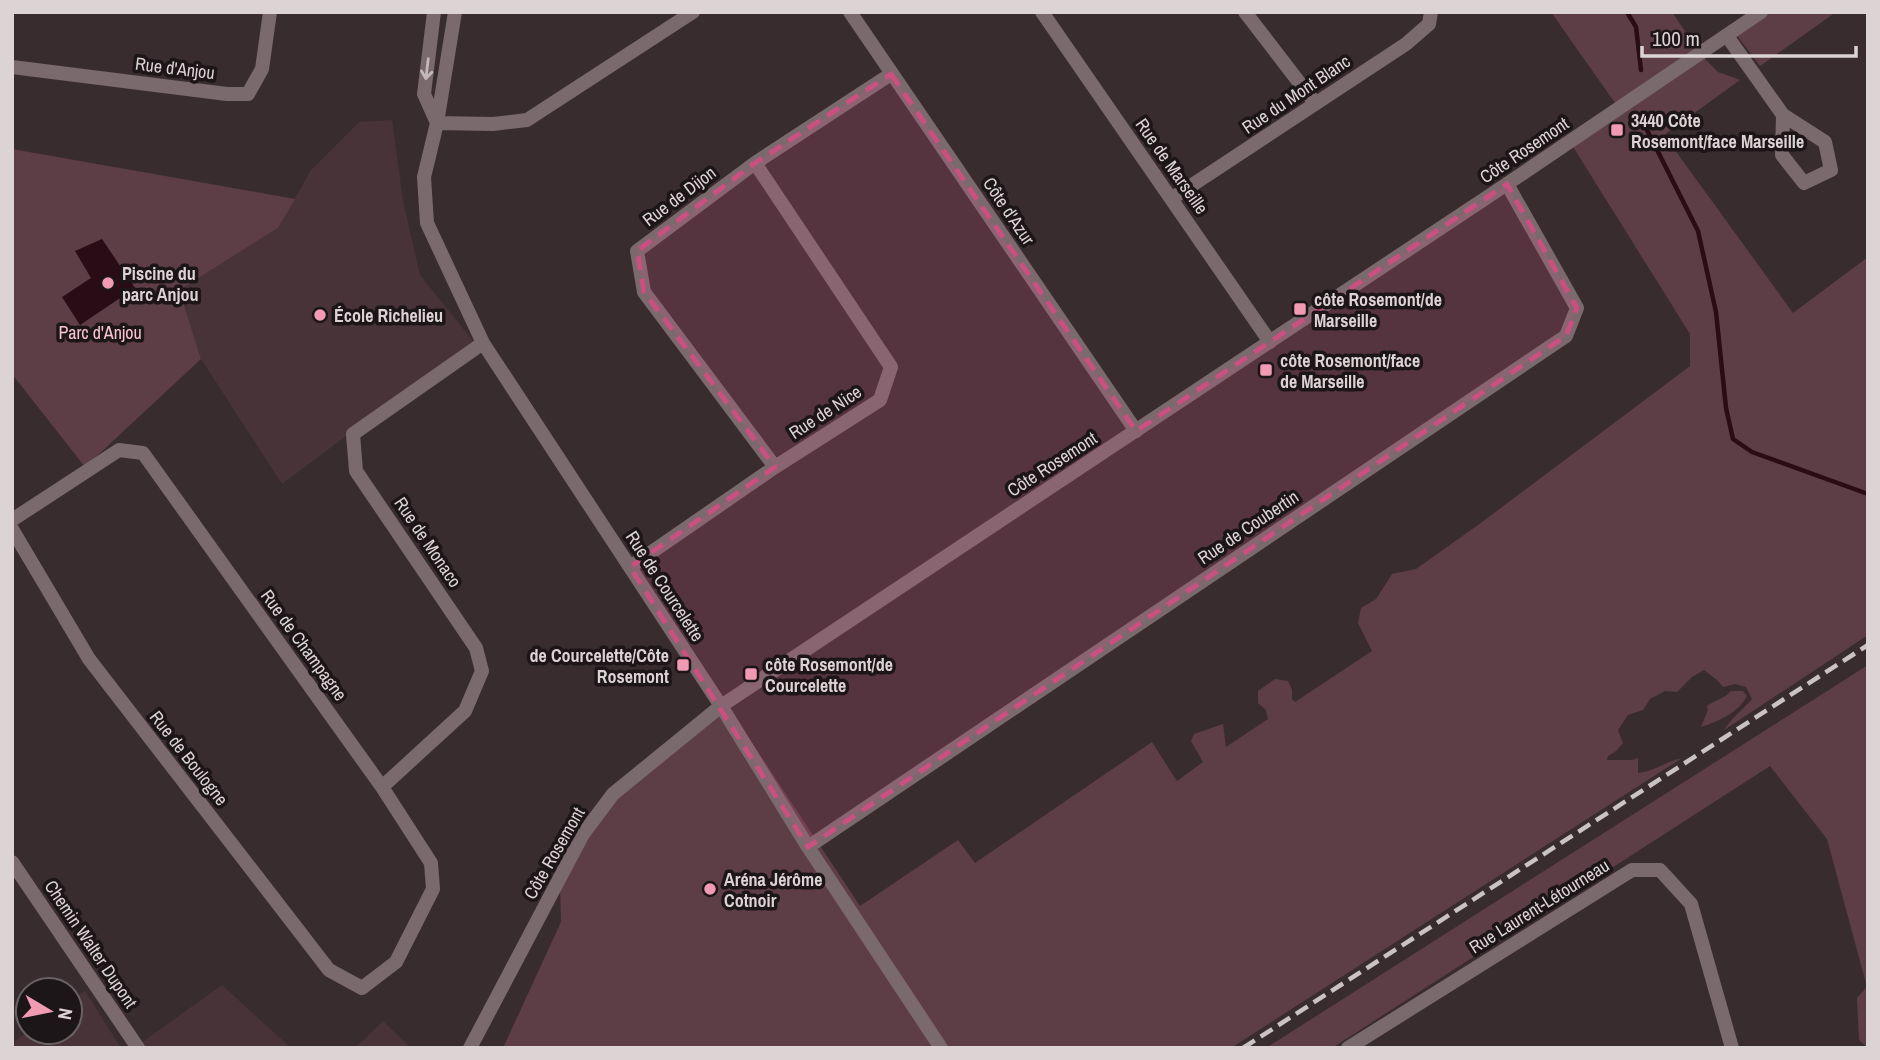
<svg xmlns="http://www.w3.org/2000/svg" width="1880" height="1060" viewBox="0 0 1880 1060" font-family="'Archivo Narrow',sans-serif">
  <style>
    .built { fill: #473338 }
    .green { fill: #5d3e47 }
    .water { fill: #290c16 }
    .lines { fill: none; stroke-linecap: round; stroke-linejoin: round }
    .stream { stroke: #290c16; stroke-width: 4.5 }
    .minor { stroke: #7a696d; stroke-width: 14 }
    .tertiary { stroke: #7a696d; stroke-width: 14 }
    .rail { stroke: #cbc2c4; stroke-width: 4.5; stroke-dasharray: 14 7; stroke-linecap: butt }
    .oneway { stroke: #c4b8bb }
    .marked { fill: #ca5080; fill-opacity: 0.2; stroke: #ca5080; stroke-width: 5; stroke-dasharray: 14 9; stroke-linejoin: round }
    .poi-dot { fill: #f19ab3; stroke: #1c1618; stroke-width: 2.5 }
    .labels { text-anchor: middle; dominant-baseline: central; stroke-width: 7; stroke-linejoin: round; paint-order: stroke }
    .street-label { font-size: 18px; fill: #dcd3d5; stroke: #1c1618 }
    .poi-label { font-size: 18px; font-weight: bold; fill: #dcd3d5; stroke: #1c1618; text-anchor: start }
    .park-label { font-size: 18px; fill: #f9c4d2; stroke: #1c1618 }
  </style>
  <rect width="100%" height="100%" fill="#392c2f"/>
  <path class="built" d="M392,120L403,201L420,275L473,341L282,484L201,359L178,290L278,228L311,170L359,122Z
    M222,985L291,1048H134Z
    M85,991L121,1048H12V1043L28,1032H70V1002Z
    M383,1021L411,1048H355Z"/>
  <path class="green" d="M1551,12H1672L1702,56L1718,72L1740,80L1664,135L1793,313L1868,257V635L1724,730C1731,718 1743,710 1752,699L1746,687L1735,684L1723,687L1717,680L1704,670L1692,677L1677,692L1665,691L1650,699L1643,710L1628,715L1618,730L1623,743L1616,751L1608,756L1607,760H1632L1638,758V773C1655,771 1665,762 1682,758L1231,1048H503L561,922L560,884L585,837L615,798L725,702L860,906L958,840L975,863L1152,742L1177,781L1203,762L1191,741L1194,734L1223,724L1226,747L1268,719L1266,710L1258,703V691L1275,679L1288,681L1292,690V699L1295,702L1372,651L1358,623L1361,608L1376,599L1392,574L1416,569L1478,525L1690,366V334L1570,142L1620,110Z
    M1767,12H1836L1760,66L1735,33Z
    M12,149L295,199L278,228L179,290L201,359L85,467L12,374Z
    M1868,665V1048L1859,1040L1857,998L1867,987L1827,839L1770,766L1332,1048H1266Z
    M1731,691H1743L1747,696C1738,713 1719,721 1701,727L1708,710L1707,706C1715,700 1724,699 1731,691Z"/>
  <path class="water" d="M102,239L135,288L80,325L62,297L91,278L75,251Z"/>
  <g class="lines">
    <path class="stream" d="M1627,12L1636,27L1641,70
      M1643,122L1698,231L1716,312L1726,408L1733,439L1752,452L1868,494"/>
    <path class="minor" d="M434,12L424,94L437,123
      M455,12L437,123L424,177L427,223L483,343L721,706L808,847L941,1048
      M850,12L1136,431
      M1042,12L1270,342
      M1245,12L1315,103
      M1727,36L1783,115L1825,142L1831,170L1804,183L1782,155L1783,115
      M12,67L227,94H248L262,69L270,12
      M437,123L493,124L527,120L693,12
      M1171,199L1406,44L1429,24L1431,12
      M775,467L644,292L637,251L755,163L891,74
      M12,520L119,450L143,453L382,787L431,863L433,889L396,962L362,988L329,970L89,659L12,529
      M630,567L775,467L880,400L891,367L755,163
      M382,787L465,711L482,671L476,648L356,471L353,434L483,343
      M808,847L1566,336L1577,308L1507,184
      M12,862L138,1048
      M1348,1048L1632,870H1660L1691,904L1732,1048"/>
    <path class="tertiary" d="M470,1048L583,834L613,794L721,706L1507,184L1761,12"/>
    <path class="rail" d="M1243,1048L1868,645"/>
  </g>
  <defs><path id="oneway-shaft" d="M-6 0H5M1.5-3L5.5 0L1.5 3" fill="none" stroke-width="1.6" stroke-linecap="round" stroke-linejoin="round" transform="scale(1.75)"/></defs>
  <use class="oneway" href="#oneway-shaft" transform="translate(427 69) rotate(97)"/>
  <path class="marked" d="M891,74L1136,431L1507,184L1577,308L1566,336L808,847L630,567L775,467L644,292L637,251L755,163Z"/>
  <g class="poi-dot">
    <rect x="1610" y="123" width="14" height="14" rx="3.5"/>
    <circle cx="108" cy="283" r="7"/>
    <rect x="1293" y="302" width="14" height="14" rx="3.5"/>
    <circle cx="320" cy="315" r="7"/>
    <rect x="1259" y="363" width="14" height="14" rx="3.5"/>
    <rect x="676" y="658" width="14" height="14" rx="3.5"/>
    <rect x="744" y="667" width="14" height="14" rx="3.5"/>
    <circle cx="710" cy="889" r="7"/>
  </g>
  <g class="labels">
    <g class="street-label">
      <text transform="translate(175 68) rotate(7)">Rue d'Anjou</text>
      <text transform="translate(1296 94) rotate(-34)">Rue du Mont Blanc</text>
      <text transform="translate(1524 150) rotate(-34)">Côte Rosemont</text>
      <text transform="translate(1172 166) rotate(55)">Rue de Marseille</text>
      <text transform="translate(679 196) rotate(-37)">Rue de Dijon</text>
      <text transform="translate(1009 211) rotate(56)">Côte d'Azur</text>
      <text transform="translate(825 412) rotate(-33)">Rue de Nice</text>
      <text transform="translate(1052 464) rotate(-33)">Côte Rosemont</text>
      <text transform="translate(1248 527) rotate(-34)">Rue de Coubertin</text>
      <text transform="translate(428 542) rotate(56)">Rue de Monaco</text>
      <text transform="translate(665 586) rotate(57)">Rue de Courcelette</text>
      <text transform="translate(304 645) rotate(54)">Rue de Champagne</text>
      <text transform="translate(189 758) rotate(52)">Rue de Boulogne</text>
      <text transform="translate(554 853) rotate(-60)">Côte Rosemont</text>
      <text transform="translate(1539 906) rotate(-32)">Rue Laurent-Létourneau</text>
      <text transform="translate(91 944) rotate(56)">Chemin Walter Dupont</text>
    </g>
    <g class="poi-label">
      <text x="1631" y="120">3440 Côte<tspan x="1631" dy="21">Rosemont/face Marseille</tspan></text>
      <text x="122" y="273">Piscine du<tspan x="122" dy="21">parc Anjou</tspan></text>
      <text x="1314" y="299">côte Rosemont/de<tspan x="1314" dy="21">Marseille</tspan></text>
      <text x="334" y="315">École Richelieu</text>
      <text x="1280" y="360">côte Rosemont/face<tspan x="1280" dy="21">de Marseille</tspan></text>
      <text x="669" y="655" text-anchor="end">de Courcelette/Côte<tspan x="669" dy="21">Rosemont</tspan></text>
      <text x="765" y="664">côte Rosemont/de<tspan x="765" dy="21">Courcelette</tspan></text>
      <text x="724" y="879">Aréna Jérôme<tspan x="724" dy="21">Cotnoir</tspan></text>
    </g>
    <g class="park-label">
      <text x="100" y="332">Parc d'Anjou</text>
    </g>
  </g>
  <rect width="1880" height="1060" fill="none" stroke="#dcd3d5" stroke-width="28"/>
  <g transform="translate(49 1011) rotate(100)"><circle r="33" fill="#1c1618" stroke="#696264" stroke-width="2"/>
  <path d="M0-5L12 26L0 18L-12 26Z" fill="#f19ab3"/>
  <text y="-10" font-size="19" font-weight="bold" text-anchor="middle" fill="#dcd3d5">N</text>
  </g>
  <path d="M1642 46v10h214v-10" fill="none" stroke="#dcd3d5" stroke-width="3.5"/>
  <text x="1652" y="46" font-size="21" fill="#dcd3d5" stroke="#1c1618" stroke-width="5" paint-order="stroke">100 m</text>
</svg>
